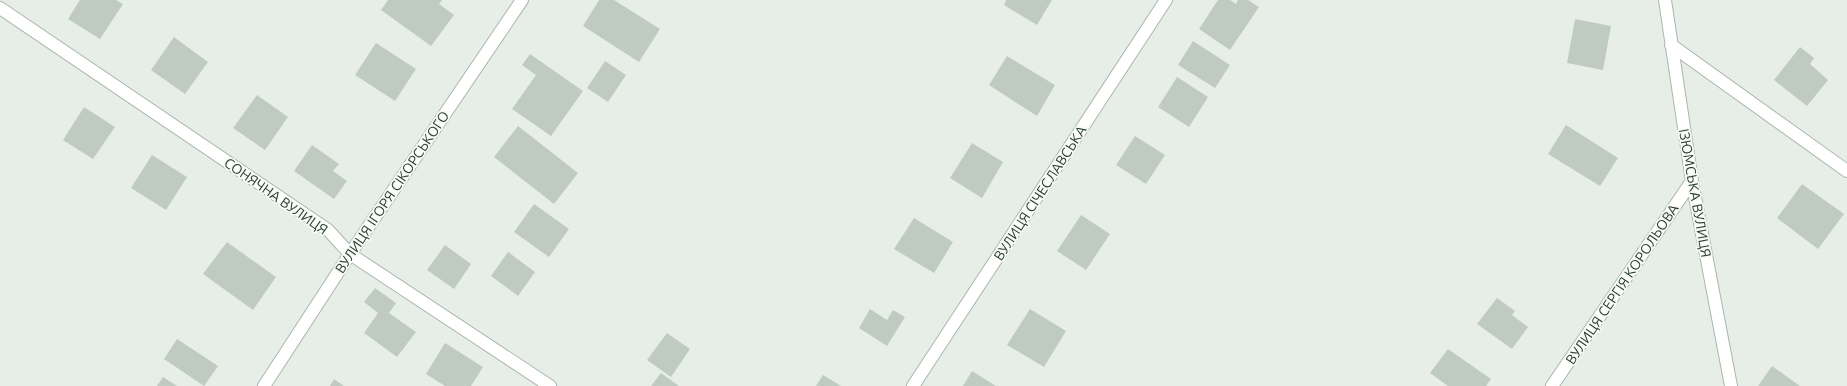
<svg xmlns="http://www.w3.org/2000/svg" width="1847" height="386" viewBox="0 0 1847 386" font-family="Ubuntu,sans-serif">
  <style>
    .building { fill: #bfcbc1 }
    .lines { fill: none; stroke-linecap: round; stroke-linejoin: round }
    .minor-casing { stroke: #aab6ac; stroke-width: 14 }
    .minor { stroke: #fff; stroke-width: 12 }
    .labels { text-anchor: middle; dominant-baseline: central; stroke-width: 3.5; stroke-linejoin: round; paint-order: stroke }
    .street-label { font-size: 14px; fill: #273f2e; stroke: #f7faf7 }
  </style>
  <rect width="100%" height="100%" fill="#e7eee8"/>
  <path class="building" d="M80,0H116L123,4L100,39L68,19Z
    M388,0H442L439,4L454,15L431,46L381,10Z
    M599,0H614L660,29L639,62L583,26Z
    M1006,0H1052L1037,25L1004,5Z
    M1218,0H1230L1236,4L1238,0H1248L1259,7L1230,50L1199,29Z
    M1575,19L1611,26L1603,70L1567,63Z
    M174,37L208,62L185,94L151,70Z
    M1193,41L1230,65L1215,88L1178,65Z
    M376,43L416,69L395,101L355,75Z
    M1800,47L1814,58L1810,64L1828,80L1807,106L1774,80Z
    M530,54L583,91L551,136L512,109L536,75L522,65Z
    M1007,56L1055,85L1037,116L989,85Z
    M605,61L626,75L608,102L587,88Z
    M1177,77L1208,97L1189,127L1158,107Z
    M257,95L288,117L265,150L233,128Z
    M84,107L115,127L93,159L63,140Z
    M1566,125L1618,158L1600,186L1548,154Z
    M518,126L578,173L554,204L494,157Z
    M1135,136L1165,155L1146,184L1116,165Z
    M972,143L1003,162L982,198L950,178Z
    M312,145L339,164L333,171L347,181L334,199L294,171Z
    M152,155L187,177L166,210L131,188Z
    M1802,184L1844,214L1818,249L1777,218Z
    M534,204L569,229L549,257L514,232Z
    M1081,215L1110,234L1086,270L1057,251Z
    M914,218L953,242L934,273L894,249Z
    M227,242L276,277L253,310L203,274Z
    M445,245L471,264L454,289L427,270Z
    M508,252L535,272L518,296L491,276Z
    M375,288L396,303L389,313L416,332L397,357L364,333L378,313L364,302Z
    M1497,298L1515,311L1512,315L1528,327L1512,349L1477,324Z
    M870,309L887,320L893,310L905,317L887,346L859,328Z
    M1030,309L1066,331L1044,367L1007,345Z
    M667,333L690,349L671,377L647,360Z
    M177,339L218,366L204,386L164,359Z
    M445,343L483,367L471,386H445L426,374Z
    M1448,349L1491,379L1486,386H1448L1430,373Z
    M1772,366L1800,386H1758Z
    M972,371L996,386H963Z
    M661,373L679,386H651Z
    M823,375L841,386H816Z
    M163,377L177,386H157Z
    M334,379L344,386H330Z"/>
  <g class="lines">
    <defs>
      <path id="minor" d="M1665,0L1692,181L1731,386
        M0,8L328,230L350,254L550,386
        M1671,45L1847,171
        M264,386L350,254L522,0
        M913,386L1166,0
        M1552,386L1692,181"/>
    </defs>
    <use href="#minor" class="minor-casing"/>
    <use href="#minor" class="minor"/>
  </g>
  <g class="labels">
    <g class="street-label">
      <text transform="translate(392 192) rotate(-56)">ВУЛИЦЯ ІГОРЯ СІКОРСЬКОГО</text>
      <text transform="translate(1040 193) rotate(-57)">ВУЛИЦЯ СІЧЕСЛАВСЬКА</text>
      <text transform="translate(1695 193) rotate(80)">ІЗЮМСЬКА ВУЛИЦЯ</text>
      <text transform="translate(276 196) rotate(35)">СОНЯЧНА ВУЛИЦЯ</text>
      <text transform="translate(1622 284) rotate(-56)">ВУЛИЦЯ СЕРГІЯ КОРОЛЬОВА</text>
    </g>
  </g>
</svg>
